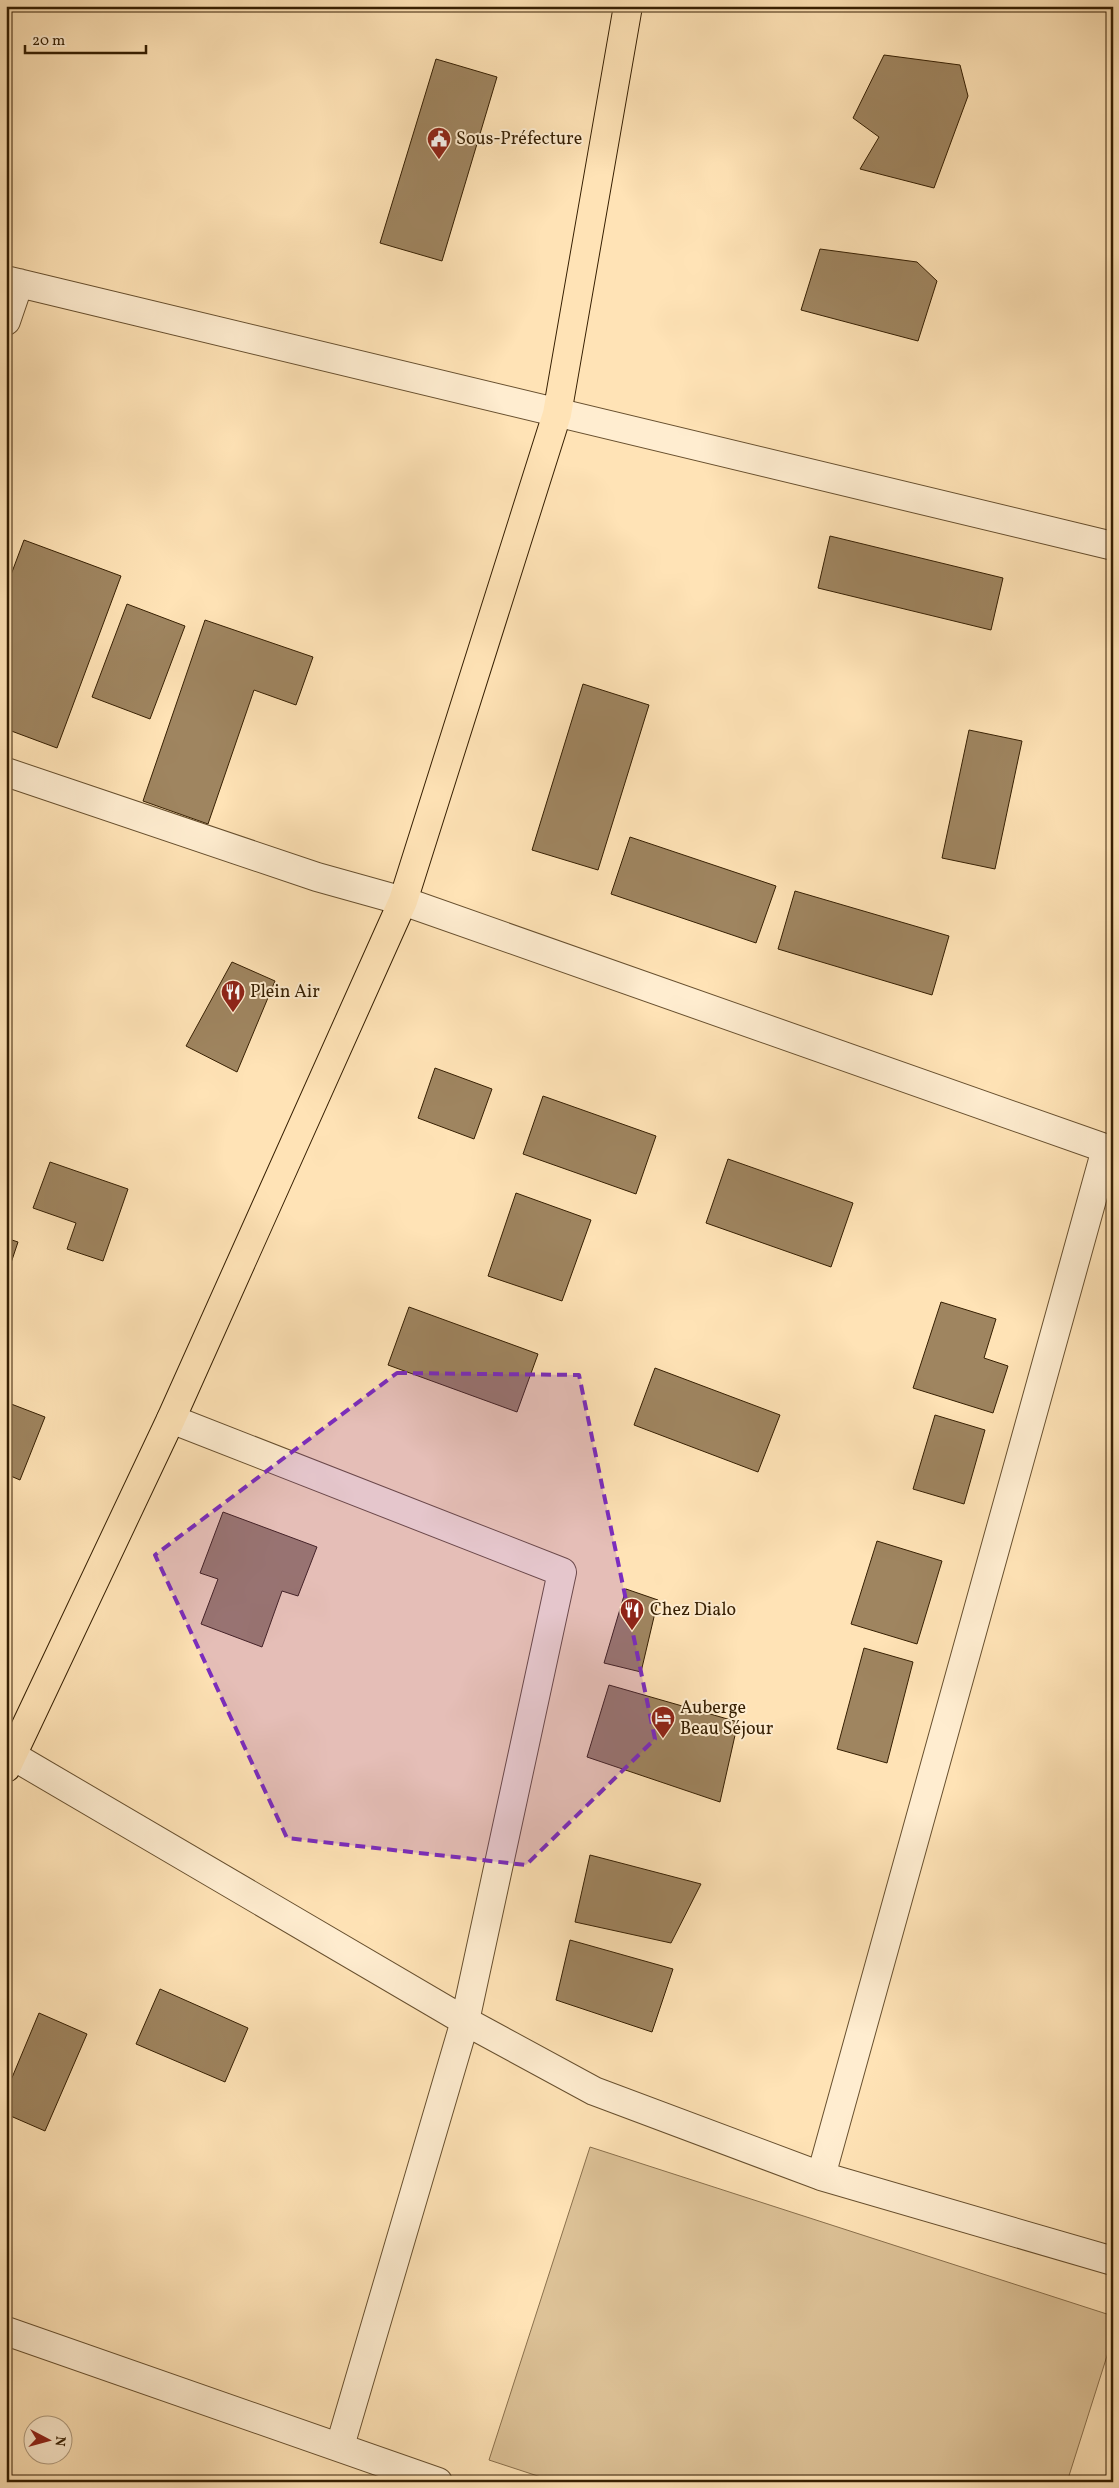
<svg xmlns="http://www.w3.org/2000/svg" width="1119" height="2488" viewBox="0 0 1119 2488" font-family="Vollkorn,serif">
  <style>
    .garden { fill: #ddc297; stroke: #8a704c }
    .building { fill: #9f8560; stroke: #361f02 }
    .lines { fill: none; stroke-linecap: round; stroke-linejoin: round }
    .minor-casing { stroke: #68502f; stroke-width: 30 }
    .tertiary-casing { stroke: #68502f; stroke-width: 30 }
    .primary-casing { stroke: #361f02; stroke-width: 30 }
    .minor { stroke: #ffedd0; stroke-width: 28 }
    .tertiary { stroke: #ffedd0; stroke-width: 28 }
    .primary { stroke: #ffe3b6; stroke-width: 28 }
    .marked { fill: #7b2cbf; fill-opacity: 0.2; stroke: #7b2cbf; stroke-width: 4; stroke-dasharray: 10 6; stroke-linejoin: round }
    .labels { text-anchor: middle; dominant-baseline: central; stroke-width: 4; stroke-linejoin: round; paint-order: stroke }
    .poi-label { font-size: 18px; fill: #361f02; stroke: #ffedd0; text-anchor: start }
  </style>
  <rect width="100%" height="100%" fill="#ffe3b6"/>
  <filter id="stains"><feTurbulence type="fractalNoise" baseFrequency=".004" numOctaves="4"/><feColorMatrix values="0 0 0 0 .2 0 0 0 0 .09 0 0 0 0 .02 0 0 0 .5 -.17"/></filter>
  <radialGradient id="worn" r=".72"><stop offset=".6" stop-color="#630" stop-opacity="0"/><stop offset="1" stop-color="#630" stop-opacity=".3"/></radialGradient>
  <path class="garden" d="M590,2147L1113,2316V2337L1067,2482H556L489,2460Z"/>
  <path class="building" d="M884,55L960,65L968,96L934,188L860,169L879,137L853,118Z
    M436,59L497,77L442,261L380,243Z
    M820,249L917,262L937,281L918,341L801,310Z
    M830,536L1003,578L991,630L818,588Z
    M24,540L121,576L57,748L6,729V588Z
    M127,604L185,626L150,719L92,697Z
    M205,620L313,657L296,705L254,690L208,824L143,801Z
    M583,684L649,705L598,870L532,850Z
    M969,730L1022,741L995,869L942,858Z
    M630,837L776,886L756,943L611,894Z
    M795,891L949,936L932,995L778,949Z
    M232,962L275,981L237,1072L186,1046Z
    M435,1068L492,1089L474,1139L418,1118Z
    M543,1096L656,1136L636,1194L523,1154Z
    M728,1159L853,1203L831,1267L706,1223Z
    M50,1162L128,1189L103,1261L67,1249L76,1223L33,1208Z
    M516,1193L591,1220L562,1301L488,1276Z
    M6,1238L18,1242L6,1278Z
    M941,1302L996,1319L984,1358L1008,1366L993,1413L913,1388Z
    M409,1307L538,1354L517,1412L388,1365Z
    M655,1368L780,1415L758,1472L634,1425Z
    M6,1402L45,1417L20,1480L6,1474Z
    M935,1415L985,1430L964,1504L913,1489Z
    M223,1512L317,1547L298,1596L282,1591L262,1647L201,1624L218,1579L200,1573Z
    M877,1541L942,1561L917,1644L851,1624Z
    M626,1589L658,1600L641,1672L604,1663Z
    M864,1648L913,1662L887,1763L837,1749Z
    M609,1685L738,1722L720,1802L587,1757Z
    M590,1855L701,1884L671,1943L575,1922Z
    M570,1940L673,1969L652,2032L556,2000Z
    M160,1989L248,2028L225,2082L136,2044Z
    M39,2013L87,2034L45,2131L6,2114V2092Z"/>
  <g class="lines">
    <defs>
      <path id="minor" d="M6,280L1113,546
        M6,321L19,283
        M6,772L317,877L403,901
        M171,1419L562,1572L465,2021L340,2446
        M13,1756L465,2021L594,2091L821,2176L1113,2261
        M821,2176L1106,1149
        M6,2331L438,2482"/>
      <path id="tertiary" d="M403,901L1113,1151"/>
      <path id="primary" d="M6,1768L171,1419L403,901L557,414L628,6"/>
    </defs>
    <use href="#minor" class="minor-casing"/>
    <use href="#tertiary" class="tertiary-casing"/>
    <use href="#primary" class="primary-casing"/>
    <use href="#minor" class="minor"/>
    <use href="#tertiary" class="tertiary"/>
    <use href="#primary" class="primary"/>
  </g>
  <path class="marked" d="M397,1373L579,1375L655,1739L526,1865L287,1838L155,1555Z"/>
  <defs>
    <symbol id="civic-pin" viewBox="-11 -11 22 30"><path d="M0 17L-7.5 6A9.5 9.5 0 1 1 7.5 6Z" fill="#8f2418" stroke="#ffedd0"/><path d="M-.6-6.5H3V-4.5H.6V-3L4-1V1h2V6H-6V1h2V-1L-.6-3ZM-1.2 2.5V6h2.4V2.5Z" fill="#fff"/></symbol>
    <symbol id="restaurant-pin" viewBox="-11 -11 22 30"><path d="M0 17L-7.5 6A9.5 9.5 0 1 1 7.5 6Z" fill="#8f2418" stroke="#ffedd0"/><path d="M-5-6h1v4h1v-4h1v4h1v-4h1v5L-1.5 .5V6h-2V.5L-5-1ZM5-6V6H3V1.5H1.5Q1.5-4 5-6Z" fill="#fff"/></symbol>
    <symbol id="hotel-pin" viewBox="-11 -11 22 30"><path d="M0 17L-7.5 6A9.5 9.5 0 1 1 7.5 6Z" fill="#8f2418" stroke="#ffedd0"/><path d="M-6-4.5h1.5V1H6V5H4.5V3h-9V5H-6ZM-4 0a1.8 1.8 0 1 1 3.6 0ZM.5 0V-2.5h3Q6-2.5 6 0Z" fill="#fff"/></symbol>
  </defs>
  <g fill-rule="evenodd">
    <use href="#civic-pin" x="425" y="125" width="28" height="38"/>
    <use href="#restaurant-pin" x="219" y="978" width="28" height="38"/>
    <use href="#restaurant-pin" x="618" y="1596" width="28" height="38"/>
    <use href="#hotel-pin" x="649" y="1704" width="28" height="38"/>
  </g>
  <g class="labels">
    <g class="poi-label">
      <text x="456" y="139">Sous-Préfecture</text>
      <text x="250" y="992">Plein Air</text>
      <text x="650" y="1610">Chez Dialo</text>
      <text x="680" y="1708">Auberge<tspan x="680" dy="21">Beau Séjour</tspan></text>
    </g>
  </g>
  <rect width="1119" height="2488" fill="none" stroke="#ffe3b6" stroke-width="25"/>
  <rect x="8" y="8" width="1104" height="2473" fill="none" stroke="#361f02" stroke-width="2.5"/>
  <rect x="12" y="12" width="1094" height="2463" fill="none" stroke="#361f02"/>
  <g transform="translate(48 2440) rotate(96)"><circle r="24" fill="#ffedd0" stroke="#af9b7e"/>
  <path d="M0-4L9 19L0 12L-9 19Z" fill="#8f2418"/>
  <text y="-8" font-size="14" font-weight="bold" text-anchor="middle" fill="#361f02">N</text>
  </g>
  <path d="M25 45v8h121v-8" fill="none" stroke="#361f02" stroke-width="2.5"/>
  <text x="32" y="45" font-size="15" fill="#361f02" stroke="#ffedd0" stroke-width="4" paint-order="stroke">20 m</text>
  <rect width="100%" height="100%" filter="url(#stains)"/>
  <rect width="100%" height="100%" fill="url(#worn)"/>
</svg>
